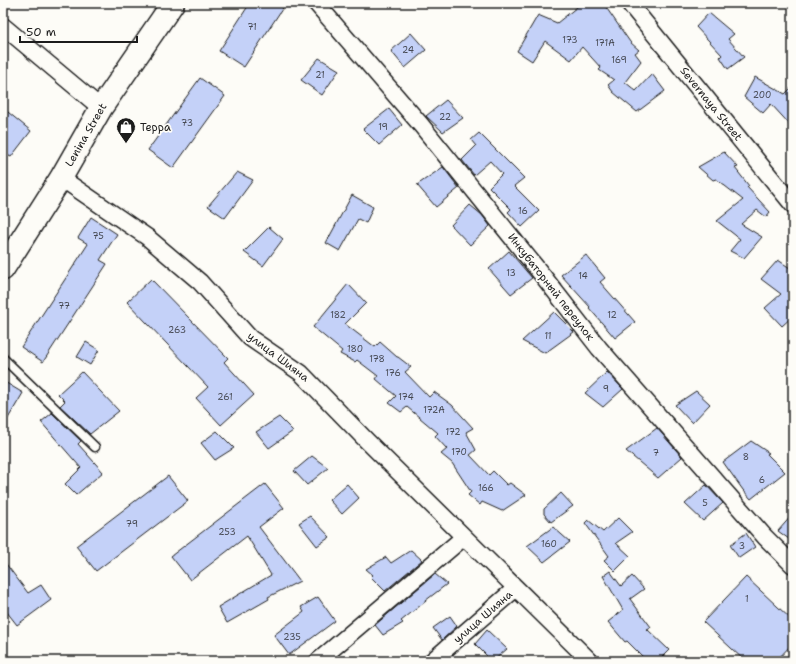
<svg xmlns="http://www.w3.org/2000/svg" width="796" height="664" viewBox="0 0 796 664" font-family="'Shantell Sans',sans-serif">
  <style>
    .building { fill: #c4d1f8; stroke: #1c1c1c }
    .lines { fill: none; stroke-linecap: round; stroke-linejoin: round }
    .lane-casing { stroke: #1c1c1c; stroke-width: 11 }
    .street-casing { stroke: #1c1c1c; stroke-width: 19 }
    .secondary-casing { stroke: #1c1c1c; stroke-width: 25 }
    .lane { stroke: #fdfcf7; stroke-width: 8 }
    .street { stroke: #fdfcf7; stroke-width: 16 }
    .secondary { stroke: #fdfcf7; stroke-width: 22 }
    .labels { text-anchor: middle; dominant-baseline: central; stroke-width: 3.5; stroke-linejoin: round; paint-order: stroke }
    .number-label { font-size: 9px; fill: #464953 }
    .street-label { font-size: 11px; fill: #1c1c1c; stroke: #fdfcf7 }
    .poi-label { font-size: 11px; fill: #1c1c1c; stroke: #fdfcf7; text-anchor: start }
  </style>
  <rect width="100%" height="100%" fill="#fdfcf7"/>
  <filter id="ink" filterUnits="userSpaceOnUse"><feTurbulence type="fractalNoise" baseFrequency=".025" numOctaves="2"/><feDisplacementMap in="SourceGraphic" scale="8" xChannelSelector="R" yChannelSelector="G"/><feConvolveMatrix kernelMatrix="1 2 1 2 8 2 1 2 1" color-interpolation-filters="sRGB"/></filter>
  <g filter="url(#ink)">
    <path class="building" d="M250,3H286L244,67L219,51Z
      M582,3H603L630,42L639,50L635,53L641,61L625,82L636,91L652,74L665,91L637,112L613,92L608,85L614,80L599,70L601,68L582,47L571,60L545,41L532,61L517,51L538,15L557,23Z
      M709,13L734,34L728,39L744,57L728,69L720,57L722,55L696,27Z
      M411,33L426,50L405,68L391,51Z
      M319,58L339,70L322,95L301,80Z
      M755,77L785,94L793,86V128L771,104L763,113L744,97Z
      M200,78L225,96L173,168L148,150Z
      M446,100L463,118L443,132L426,116Z
      M3,108L31,131L11,157L3,153Z
      M389,109L402,125L379,145L363,129Z
      M479,133L524,178L514,186L539,211L522,227L508,212L511,209L489,187L502,174L490,161L474,175L462,160L476,146L471,140Z
      M724,152L738,167L735,168L749,186L747,187L770,212L766,217L757,210L741,224L762,237L744,258L730,251L740,239L717,221L743,200L716,179L713,180L698,167Z
      M443,167L459,188L436,207L417,185Z
      M237,172L253,180L225,218L208,206Z
      M352,195L373,207L366,223L358,219L340,251L326,243Z
      M470,205L482,215L490,226L470,245L451,225Z
      M91,217L117,234L100,260L107,264L43,362L21,347L88,244L78,238Z
      M269,227L283,239L263,266L244,252Z
      M509,251L532,278L511,294L489,269Z
      M586,255L605,278L600,282L635,322L615,338L589,308L590,307L561,275Z
      M778,260L793,270V316L782,326L765,308L781,294L761,279Z
      M151,279L228,358L224,362L254,395L221,425L196,398L208,387L127,302Z
      M348,284L366,303L345,324L375,347L380,342L397,357H398L411,367L405,372L429,397L434,392L452,405L473,428L466,432L476,450L470,455L489,475L493,471L507,485L510,483L526,495L502,511L482,502L480,505L468,495L471,492L452,463L441,454L447,449L435,436L438,433L407,407L401,412L389,403L396,396L376,379L378,376L357,360L355,362L340,354L342,351L313,327Z
      M554,312L574,332L545,353L522,341Z
      M86,342L99,350L90,365L77,357Z
      M82,372L119,411L90,434L60,406L65,401L58,394Z
      M607,372L623,389L603,407L585,393Z
      M3,381L23,393L3,427Z
      M696,391L710,404L692,423L675,405Z
      M52,413L81,441L78,444L103,472L76,495L65,484L81,468L41,422Z
      M279,417L293,431L269,448L256,432Z
      M657,428L682,457L658,478L626,451Z
      M217,431L234,448L215,460L201,443Z
      M751,441L769,453L767,454L785,472L751,499L743,490L723,462Z
      M312,456L328,468L307,485L294,471Z
      M168,476L188,501L96,571L76,546Z
      M265,484L284,508L259,527L300,581L268,597L269,599L227,623L218,607L271,575L247,536L190,580L171,556Z
      M347,484L359,498L342,514L329,500Z
      M706,485L723,503L703,521L685,504Z
      M561,493L573,506L551,522L544,514V509Z
      M793,514V542L778,531Z
      M310,516L330,537L317,546L299,523Z
      M618,518L632,532L616,543L630,556L615,571L604,560L609,556L585,523L588,520L603,532Z
      M553,527L570,542L544,562L527,546Z
      M746,533L755,547L739,558L730,545Z
      M411,550L422,560L385,591L371,577L373,575L366,569L386,557L391,563Z
      M3,560L28,593L41,585L51,600L17,625L3,607Z
      M610,571L621,586L632,576L644,589L630,599L651,627L647,629L669,650L658,661H647L627,641L625,642L608,622L623,610L603,576Z
      M435,574L447,584L425,601H426L401,621L403,623L383,635L375,625Z
      M746,577L793,621V643L776,661H745L703,622Z
      M318,597L335,621L289,655L274,635L304,612L301,607Z
      M450,616L457,626L442,640L433,628Z
      M487,630L507,649L493,661H492L475,644Z"/>
    <g class="lines">
      <defs>
        <path id="lane" d="M3,358L95,447"/>
        <path id="street" d="M316,3L421,125L543,276L599,348L765,537L793,565
          M629,3L793,205
          M3,26L101,108
          M61,178L147,237L200,282L250,338L301,373L367,441L590,661
          M318,661L464,537
          M432,661L516,588"/>
        <path id="secondary" d="M3,269L61,178L101,108L173,3"/>
      </defs>
      <use href="#lane" class="lane-casing"/>
      <use href="#street" class="street-casing"/>
      <use href="#secondary" class="secondary-casing"/>
      <use href="#lane" class="lane"/>
      <use href="#street" class="street"/>
      <use href="#secondary" class="secondary"/>
    </g>
  </g>
  <defs>
    <symbol id="shop-pin" viewBox="-11 -11 22 30"><path d="M0 17L-7.5 6A9.5 9.5 0 1 1 7.5 6Z" fill="#1c1c1c" stroke="#fdfcf7"/><path d="M-5-2.5h2.3a2.7 3.5 0 0 1 5.4 0H5L5.5 6h-11ZM-1.5-2.5h3a1.5 2.3 0 0 0-3 0Z" fill="#fff"/></symbol>
  </defs>
  <g fill-rule="evenodd">
    <use href="#shop-pin" x="115" y="116" width="22" height="30"/>
  </g>
  <g class="labels">
    <g class="number-label">
      <text x="252" y="27">71</text>
      <text x="570" y="40">173</text>
      <text x="605" y="43">171А</text>
      <text x="408" y="50">24</text>
      <text x="619" y="60">169</text>
      <text x="320" y="75">21</text>
      <text x="762" y="95">200</text>
      <text x="445" y="117">22</text>
      <text x="187" y="123">73</text>
      <text x="383" y="127">19</text>
      <text x="523" y="211">16</text>
      <text x="98" y="236">75</text>
      <text x="511" y="273">13</text>
      <text x="583" y="276">14</text>
      <text x="64" y="306">77</text>
      <text x="338" y="315">182</text>
      <text x="612" y="315">12</text>
      <text x="177" y="330">263</text>
      <text x="548" y="336">11</text>
      <text x="355" y="349">180</text>
      <text x="377" y="359">178</text>
      <text x="393" y="373">176</text>
      <text x="606" y="389">9</text>
      <text x="225" y="397">261</text>
      <text x="406" y="397">174</text>
      <text x="434" y="410">172А</text>
      <text x="453" y="432">172</text>
      <text x="459" y="452">170</text>
      <text x="656" y="453">7</text>
      <text x="746" y="457">8</text>
      <text x="762" y="480">6</text>
      <text x="486" y="488">166</text>
      <text x="705" y="503">5</text>
      <text x="132" y="524">79</text>
      <text x="227" y="532">253</text>
      <text x="549" y="544">160</text>
      <text x="742" y="546">3</text>
      <text x="747" y="599">1</text>
      <text x="292" y="637">235</text>
    </g>
    <g class="street-label">
      <text transform="translate(711 104) rotate(51)">Severnaya Street</text>
      <text transform="translate(86 135) rotate(-60)">Lenina Street</text>
      <text transform="translate(551 287) rotate(52)">Инкубаторный переулок</text>
      <text transform="translate(278 357) rotate(37)">улица Шияна</text>
      <text transform="translate(483 617) rotate(-41)">улица Шияна</text>
    </g>
    <g class="poi-label">
      <text x="140" y="127">Терра</text>
    </g>
  </g>
  <rect width="796" height="664" fill="none" stroke="#fdfcf7" stroke-width="16"/>
  <rect x="8" y="8" width="780" height="648" fill="none" stroke="#1c1c1c" stroke-width="1.5" filter="url(#ink)"/>
  <path d="M20 36v6h117v-6" fill="none" stroke="#1c1c1c" stroke-width="2"/>
  <text x="26" y="36" font-size="12" fill="#1c1c1c" stroke="#fdfcf7" stroke-width="3" paint-order="stroke">50 m</text>
</svg>
